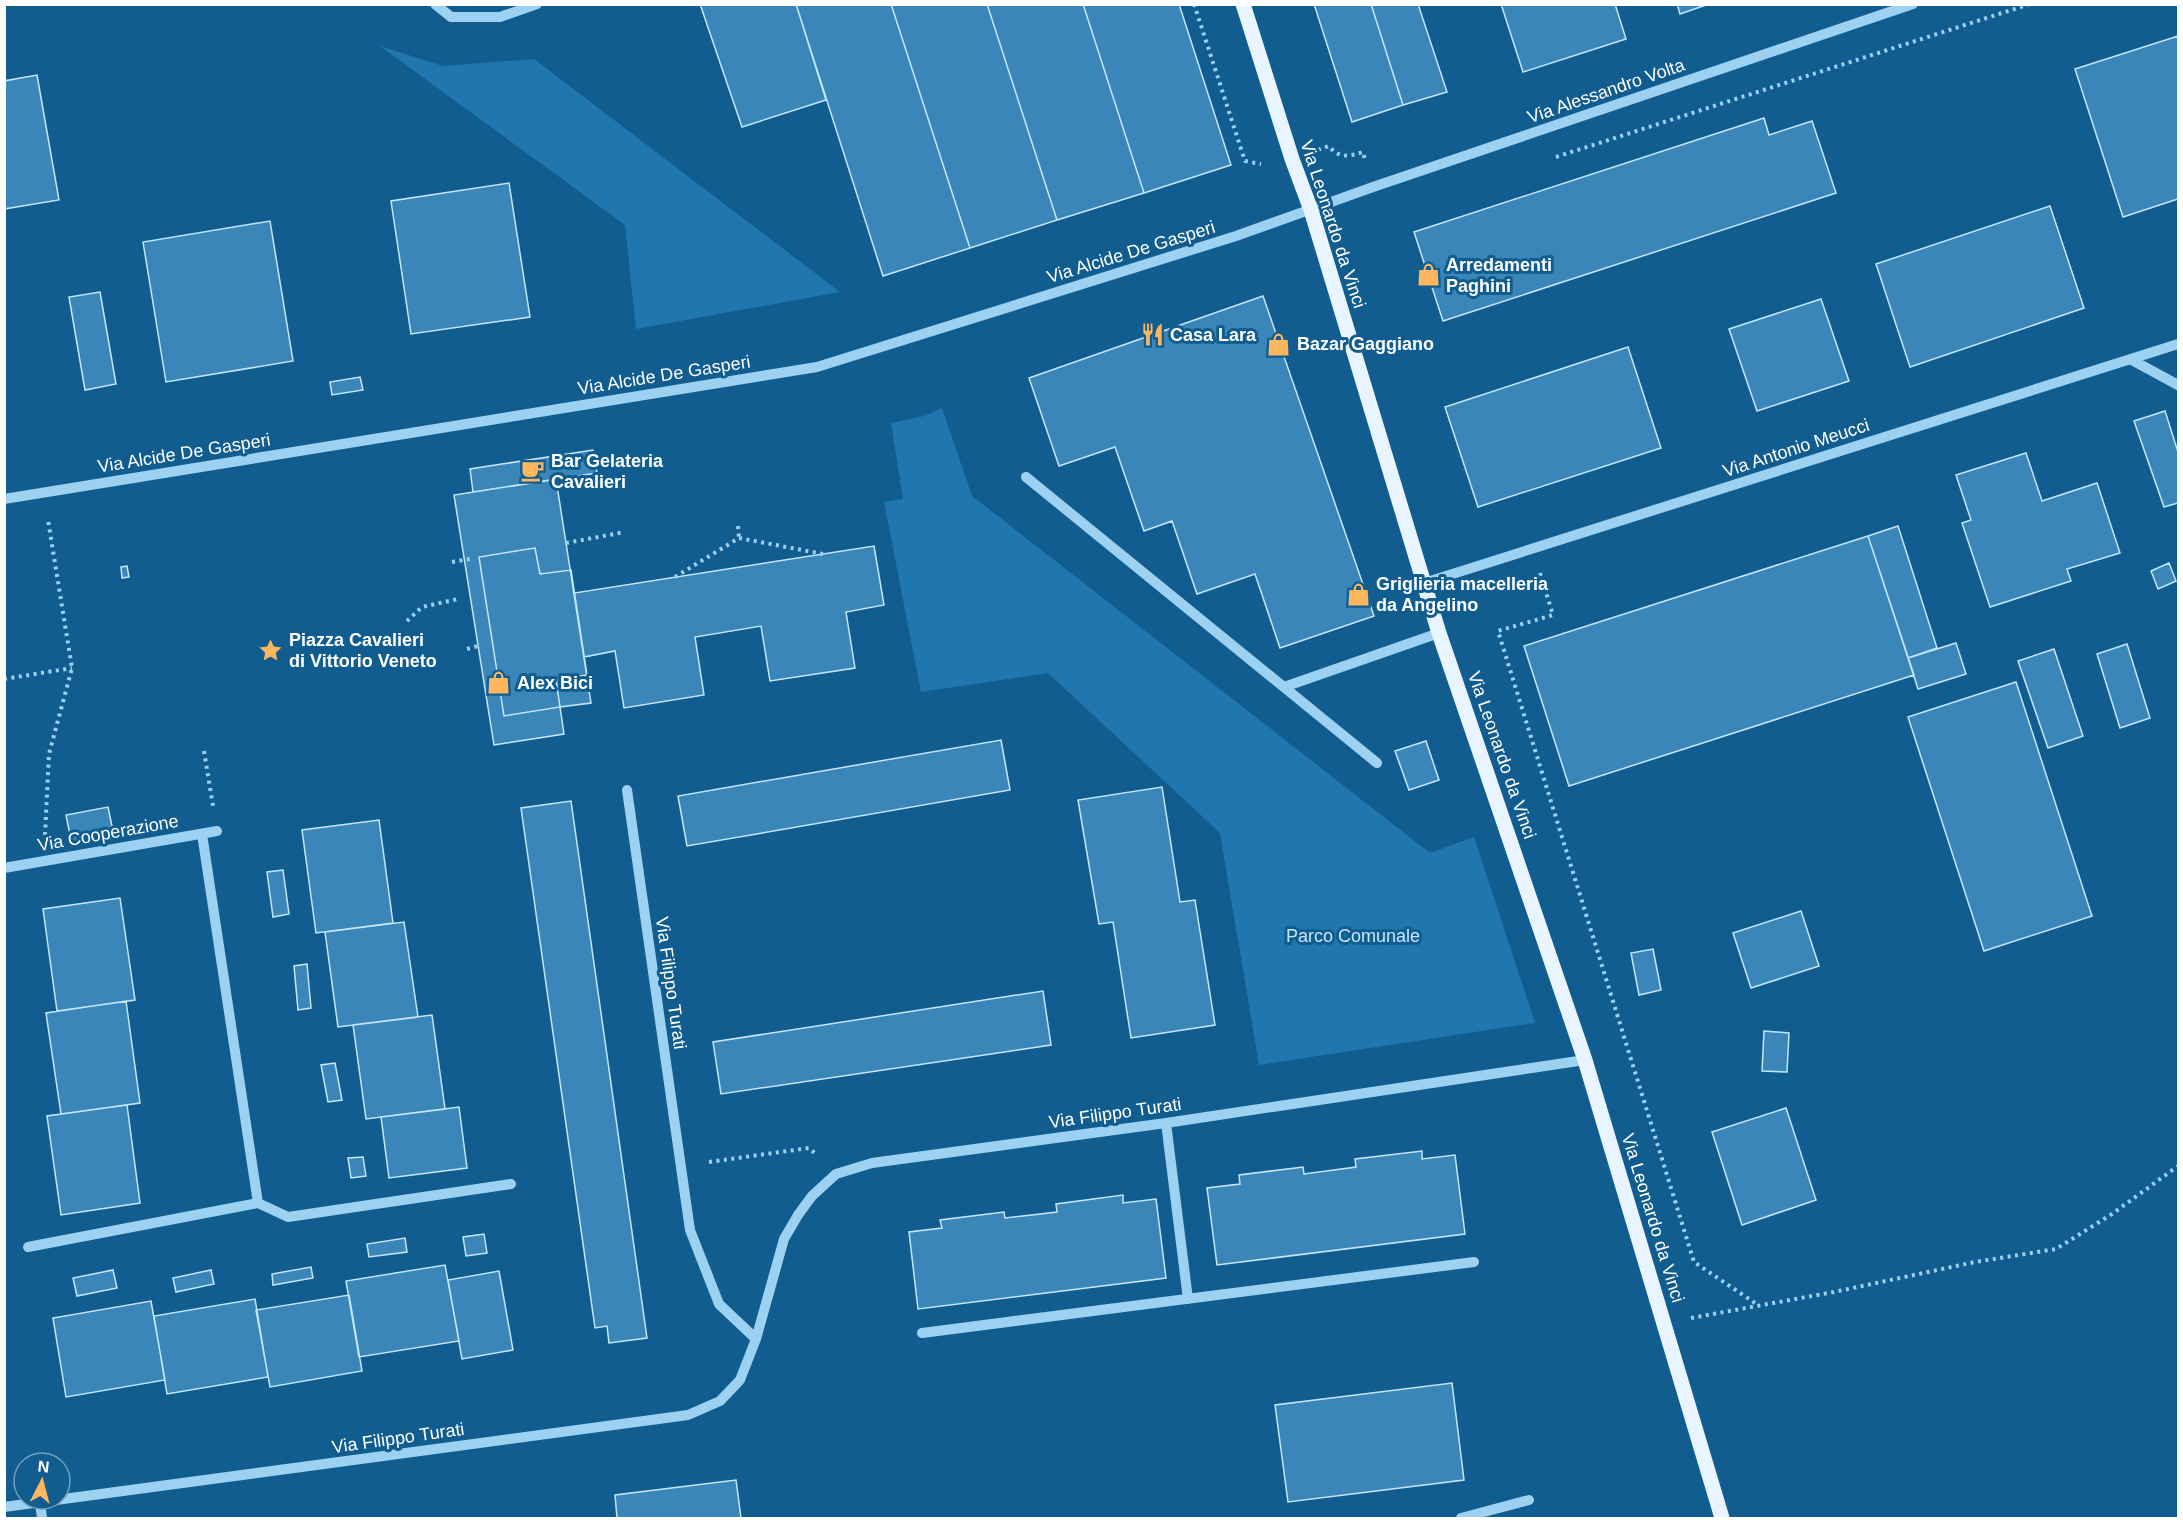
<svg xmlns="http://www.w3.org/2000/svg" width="2183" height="1523" viewBox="0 0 2183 1523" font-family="Arial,sans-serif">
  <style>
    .green { fill: #2076ae }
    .building { fill: #3a86b9; stroke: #c4e7fd; stroke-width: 1.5 }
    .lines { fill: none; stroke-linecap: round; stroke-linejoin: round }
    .path { stroke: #9cd1f2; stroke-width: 4; stroke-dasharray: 3 4.5; stroke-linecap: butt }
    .minor { stroke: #9cd1f2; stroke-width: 10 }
    .major { stroke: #e8f4ff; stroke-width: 15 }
    .labels { text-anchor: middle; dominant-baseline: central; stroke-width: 6; stroke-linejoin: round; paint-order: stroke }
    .street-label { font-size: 18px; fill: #fff; stroke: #115d90 }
    .poi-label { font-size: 18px; font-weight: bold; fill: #fff; stroke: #115d90; text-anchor: start }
    .park-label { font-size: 18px; fill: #c4e7fd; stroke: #115d90 }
  </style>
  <rect width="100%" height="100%" fill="#115d90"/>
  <path class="green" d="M380,46L443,66L534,59L840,292L636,329L625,225Z
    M942,408L972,496L1430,853L1474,837L1535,1023L1259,1065L1220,833L1048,673L921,692L884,502L903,499L891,423L924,416Z"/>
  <path class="building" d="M700,4H796L826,100L742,127Z
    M796,4H891L970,248L883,276Z
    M891,4H987L1057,220L970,248Z
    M987,4H1083L1144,193L1057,220Z
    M1083,4H1179L1231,165L1144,193Z
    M1314,4H1371L1403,105L1352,122Z
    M1371,4H1418L1447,92L1403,105Z
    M1501,4H1615L1626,39L1523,72Z
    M1677,4H1709L1680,14Z
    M2178,36V199L2123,217L2075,69Z
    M37,75L59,200L4,209V81Z
    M1764,118L1769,135L1812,121L1836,193L1443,321L1414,232Z
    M509,183L530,317L411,334L391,201Z
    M2050,206L2084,308L1910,367L1876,264Z
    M270,221L293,361L166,382L143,242Z
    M100,292L116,384L85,390L69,297Z
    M1263,296L1374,616L1280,648L1255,574L1197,594L1172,521L1144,531L1115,447L1059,466L1029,378Z
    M1821,299L1849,381L1757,411L1729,329Z
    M1628,347L1661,448L1478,507L1445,407Z
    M360,377L363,390L332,395L330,382Z
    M2165,411L2178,452V503L2164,507L2134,421Z
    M593,450L597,473L473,492L470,469Z
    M2026,453L2042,501L2097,483L2120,553L2067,569L2071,581L1990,607L1962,523L1971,520L1956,475Z
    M556,479L591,703L560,707L564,734L494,745L454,495Z
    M1898,526L1937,648L1908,658L1868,536Z
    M1868,536L1914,675L1569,786L1524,646Z
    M874,546L884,605L846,612L855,668L770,681L761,626L695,637L704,695L624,708L615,651L584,657L574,593Z
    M535,548L540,574L571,570L587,675L556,680L560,707L504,716L479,557Z
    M2169,563L2176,581L2158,589L2151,571Z
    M127,566L129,577L122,578L121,567Z
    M1956,643L1966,674L1918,689L1908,658Z
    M2127,644L2150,718L2120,728L2097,654Z
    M2054,649L2083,736L2048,748L2018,661Z
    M2016,682L2092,916L1984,951L1908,717Z
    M1001,740L1010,790L687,846L678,796Z
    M1426,741L1439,780L1409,790L1395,751Z
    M1162,787L1180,902L1195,900L1215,1025L1131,1038L1113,922L1099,924L1078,800Z
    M571,801L647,1338L609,1343L607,1326L595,1328L521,808Z
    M108,807L114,836L72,845L66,815Z
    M379,820L393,923L316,933L302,830Z
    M283,870L289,914L273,917L267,872Z
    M120,898L135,1000L57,1011L43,909Z
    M1801,911L1819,966L1751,988L1733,933Z
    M404,922L418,1017L338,1027L325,932Z
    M1653,949L1661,990L1639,995L1631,953Z
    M307,964L311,1008L298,1010L294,966Z
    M1043,991L1051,1045L721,1094L713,1042Z
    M126,1001L140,1103L61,1114L46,1013Z
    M432,1015L445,1109L366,1119L353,1025Z
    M1764,1031L1789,1033L1787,1072L1762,1071Z
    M335,1063L342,1100L328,1102L321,1065Z
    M127,1105L140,1203L61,1215L47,1116Z
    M459,1107L467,1168L389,1178L381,1117Z
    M1786,1108L1816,1200L1742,1225L1712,1132Z
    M1422,1151V1159L1455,1155L1465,1234L1217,1265L1207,1188L1240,1184L1239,1175L1303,1167L1304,1174L1356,1167L1355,1159Z
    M363,1157L366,1176L351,1178L348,1158Z
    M1123,1195V1203L1156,1199L1166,1278L918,1309L909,1232L942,1228L940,1220L1004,1212L1005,1218L1057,1212L1056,1204Z
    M484,1234L487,1253L466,1256L463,1237Z
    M405,1238L407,1252L369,1257L367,1244Z
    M445,1265L459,1341L359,1357L346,1281Z
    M311,1267L313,1278L273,1285L272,1274Z
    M113,1270L117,1288L77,1296L73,1278Z
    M211,1270L214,1284L176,1292L173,1278Z
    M499,1271L513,1350L462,1359L448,1280Z
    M349,1295L362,1371L270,1387L256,1310Z
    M255,1299L268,1377L167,1394L154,1316Z
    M151,1301L165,1380L66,1397L53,1318Z
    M1452,1383L1464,1480L1288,1502L1275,1405Z
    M736,1480L741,1518H617L615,1495Z"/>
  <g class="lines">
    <path class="path" d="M1194,4L1245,161L1261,164
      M1318,150L1329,146C1338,158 1349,157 1363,152L1365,160
      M1556,157L2030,4
      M738,526L739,538
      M566,543L625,532
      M452,562L470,559
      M1540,573L1553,615L1498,631L1694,1262L1758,1305
      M675,577L739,538L823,554
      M407,621L422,607L458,599
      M467,649L478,646
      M4,679L72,668
      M204,751L213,806
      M45,835L49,754L72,668L48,520
      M709,1162L809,1148L817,1155
      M1691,1318L1834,1292L1975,1262L2056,1249L2112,1214L2178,1166"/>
    <path class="minor" d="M435,4L451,17H500L537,4
      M2130,359L2178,385
      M1026,477L1377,763
      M4,499L817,367L1236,236L1373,187L1913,4
      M1424,583L2178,344
      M1284,687L1439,633
      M627,790L690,1230L719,1304L756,1339
      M202,834L258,1203
      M4,868L217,831
      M1166,1123L1188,1299
      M28,1247L258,1203L288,1217L511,1184
      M922,1333L1474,1262
      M40,1503L42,1518
      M4,1507L688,1415L720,1401L740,1380L756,1339L784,1239L798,1215L812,1196L836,1174L872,1163L1166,1123L1585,1060
      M1461,1518L1529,1500"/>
    <path class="major" d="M1243,4L1292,159L1311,210L1439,633L1585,1060L1722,1518"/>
  </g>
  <defs>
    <symbol id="shop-bare" viewBox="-9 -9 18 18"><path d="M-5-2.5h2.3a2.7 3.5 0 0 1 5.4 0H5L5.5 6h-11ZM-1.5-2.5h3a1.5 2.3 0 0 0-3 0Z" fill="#ffb75e" stroke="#115d90" stroke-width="2.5" paint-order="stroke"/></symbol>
    <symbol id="restaurant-bare" viewBox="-9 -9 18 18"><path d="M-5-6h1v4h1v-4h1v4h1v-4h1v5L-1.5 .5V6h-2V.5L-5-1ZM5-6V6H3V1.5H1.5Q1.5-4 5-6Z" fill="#ffb75e" stroke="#115d90" stroke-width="2.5" paint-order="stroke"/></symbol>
    <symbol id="cafe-bare" viewBox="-9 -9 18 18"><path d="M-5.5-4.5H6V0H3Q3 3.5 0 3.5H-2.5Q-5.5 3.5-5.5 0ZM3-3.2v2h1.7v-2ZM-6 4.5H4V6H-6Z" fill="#ffb75e" stroke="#115d90" stroke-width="2.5" paint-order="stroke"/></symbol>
    <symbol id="sight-bare" viewBox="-9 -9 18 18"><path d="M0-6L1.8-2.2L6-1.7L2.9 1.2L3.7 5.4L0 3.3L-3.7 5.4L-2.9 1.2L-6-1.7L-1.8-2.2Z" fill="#ffb75e" stroke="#115d90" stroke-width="2.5" paint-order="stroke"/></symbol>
  </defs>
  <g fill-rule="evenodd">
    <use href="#shop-bare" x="1412" y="258" width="33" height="33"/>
    <use href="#restaurant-bare" x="1136" y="318" width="33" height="33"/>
    <use href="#shop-bare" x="1262" y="328" width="33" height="33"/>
    <use href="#cafe-bare" x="516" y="454" width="33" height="33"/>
    <use href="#shop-bare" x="1342" y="578" width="33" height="33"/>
    <use href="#sight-bare" x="254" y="634" width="33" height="33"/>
    <use href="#shop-bare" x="482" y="666" width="33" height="33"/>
  </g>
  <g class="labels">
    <g class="street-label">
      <text transform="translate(1606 91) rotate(-19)">Via Alessandro Volta</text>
      <text transform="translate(1333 224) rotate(72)">Via Leonardo da Vinci</text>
      <text transform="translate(1131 252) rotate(-17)">Via Alcide De Gasperi</text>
      <text transform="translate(664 375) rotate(-9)">Via Alcide De Gasperi</text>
      <text transform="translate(1796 448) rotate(-18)">Via Antonio Meucci</text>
      <text transform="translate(184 453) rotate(-9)">Via Alcide De Gasperi</text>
      <text transform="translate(1502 755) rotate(71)">Via Leonardo da Vinci</text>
      <text transform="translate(108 833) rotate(-10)">Via Cooperazione</text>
      <text transform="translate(671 983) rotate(82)">Via Filippo Turati</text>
      <text transform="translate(1115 1113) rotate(-8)">Via Filippo Turati</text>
      <text transform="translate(1653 1218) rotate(73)">Via Leonardo da Vinci</text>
      <text transform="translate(398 1438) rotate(-8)">Via Filippo Turati</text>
    </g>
    <g class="poi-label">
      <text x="1446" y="265">Arredamenti<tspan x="1446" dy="21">Paghini</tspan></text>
      <text x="1170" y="335">Casa Lara</text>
      <text x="1297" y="344">Bazar Gaggiano</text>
      <text x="551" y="461">Bar Gelateria<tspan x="551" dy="21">Cavalieri</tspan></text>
      <text x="1376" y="584">Griglieria macelleria<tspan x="1376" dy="21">da Angelino</tspan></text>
      <text x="289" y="640">Piazza Cavalieri<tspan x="289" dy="21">di Vittorio Veneto</tspan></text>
      <text x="517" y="683">Alex Bici</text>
    </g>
    <g class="park-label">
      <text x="1353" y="936">Parco Comunale</text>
    </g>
  </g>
  <rect width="2183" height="1523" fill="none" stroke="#ffffff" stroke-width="12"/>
  <g transform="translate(42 1481) rotate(6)"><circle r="28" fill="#115d90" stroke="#709ebc" stroke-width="1.5"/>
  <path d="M0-4.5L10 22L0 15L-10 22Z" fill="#ffb75e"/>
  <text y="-9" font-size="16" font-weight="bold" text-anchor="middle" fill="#ffffff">N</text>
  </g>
</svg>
